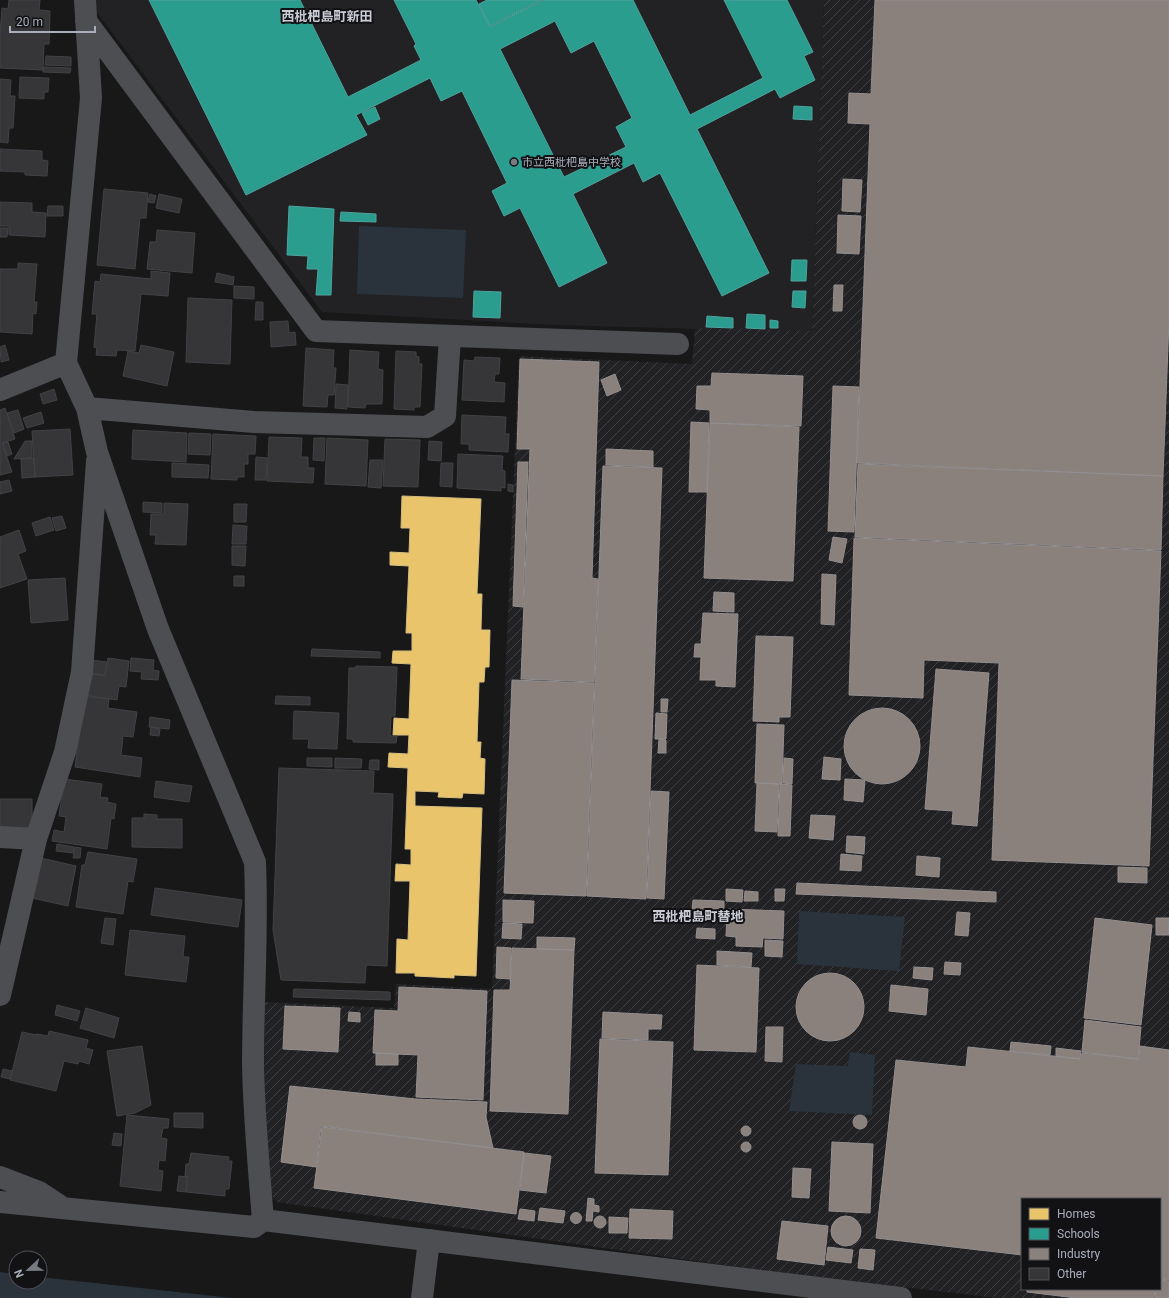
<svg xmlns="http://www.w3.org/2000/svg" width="1169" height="1298" viewBox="0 0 1169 1298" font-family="Roboto,'Noto Sans JP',sans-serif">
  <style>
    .built { fill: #222225 }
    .industrial { fill: url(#industrial-furrows); fill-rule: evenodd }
    .water { fill: #2a333c }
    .homes { fill: #e9c46a; stroke: #d6bd82 }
    .schools { fill: #2a9d8f; stroke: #50a29c; fill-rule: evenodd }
    .industry { fill: #8a817c; stroke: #938e8f }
    .building { fill: #363638; stroke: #414245 }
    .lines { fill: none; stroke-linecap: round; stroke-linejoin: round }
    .minor { stroke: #4c4e52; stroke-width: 22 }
    .tertiary { stroke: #4c4e52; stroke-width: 22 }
    .poi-dot { fill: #767a82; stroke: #121215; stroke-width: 1.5 }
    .labels { text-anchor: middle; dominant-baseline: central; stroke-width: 4; stroke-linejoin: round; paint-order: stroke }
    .poi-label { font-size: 11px; fill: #a9aeba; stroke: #121215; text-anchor: start }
    .quarter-label { font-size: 13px; font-weight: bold; fill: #cacdd6; stroke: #121215 }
  </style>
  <defs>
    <pattern id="industrial-furrows" width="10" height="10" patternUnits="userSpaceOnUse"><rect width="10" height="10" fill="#222225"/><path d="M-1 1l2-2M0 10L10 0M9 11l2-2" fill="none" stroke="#3f4043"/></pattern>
  </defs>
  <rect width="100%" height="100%" fill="#181819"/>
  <path class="built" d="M96,0H824L812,332L555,325L322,312L96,11Z"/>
  <path class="industrial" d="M824,0H1169V1298H997L775,1272L276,1202L269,1191L264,1097L265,1002L394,1008L396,984L492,989L519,356L692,364L695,328L812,331ZM1022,1199H1160V1289H1022Z"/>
  <path class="water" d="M359,226L466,230L463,298L357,294Z
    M799,911L905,917L899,971L797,964Z
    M850,1052L875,1055L872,1115L789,1111L796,1064L848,1066Z
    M0,1272L16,1274V1282H40V1277L232,1298H0Z"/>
  <path class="homes" d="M402,496L481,499L477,594H482L481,630H490L489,667H485L484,682H479L477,742H481L480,758L485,759L484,794L463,793L462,798L438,797L439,792L415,791V806L482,808L476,976L454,975V978L415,976V973H396L397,939L408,940L410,881H395L396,864L411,865V849H405L408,768L388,767L389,753L408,754L409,735H393L394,718L409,719L411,664L392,663L393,651H412V633H406L409,566L390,565V552L409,553L410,528H401Z"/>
  <path class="schools" d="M149,0H300L348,97L421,60L414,46L416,44L394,0H476L490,27L543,0H633L690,115L763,78L724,0H787L813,52L804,56L815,80L780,98L775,89L697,129L769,273L722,296L660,173L643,182L634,163L573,194L607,263L559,287L520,208L504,216L492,191L507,183L462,91L441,101L430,78L356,115L367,135L246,195ZM555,21L571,53L594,41L632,118L616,127L626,147L564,177L500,49Z
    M487,0H541L490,26L479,4Z
    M794,106L812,107V120L793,119Z
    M375,107L380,119L368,125L362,113Z
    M289,206L334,209L331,295H316L318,269H307L308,256L287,255Z
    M341,212L376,214V222L340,221Z
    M792,260H807L806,281H791Z
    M474,291L501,292L500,318L473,317Z
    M793,291H806L805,308L792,307Z
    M747,314L765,315V329L746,328Z
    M707,316L733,318V328L706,327Z
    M770,320L778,321V328H770Z"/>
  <path class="industry" d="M875,0H1169V320L1163,476L857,463L870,124L848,123L849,93L871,94Z
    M843,179L862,180L860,212L842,211Z
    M838,215L861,216L859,254L837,253Z
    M834,285H843L842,311H833Z
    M520,359L599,362L592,578L598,579L594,682L521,679L530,449H517Z
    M712,373L803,376L801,426L710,423V410L696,409L697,386H711Z
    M615,374L621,390L607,396L601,380Z
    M833,386L859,387L854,532L828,531Z
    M691,422L709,423L707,492H689Z
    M710,423L799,427L793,581L704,578Z
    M606,449L653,451V467L606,465Z
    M518,462H528L523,607L513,606Z
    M858,464L1163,476L1161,550L855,537Z
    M603,466L662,468L646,899L587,896Z
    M833,537L847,539L842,563L829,560Z
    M854,538L1161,551L1149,866L992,860L999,663L924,660L923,698L849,695Z
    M822,574L836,575L834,625L821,624Z
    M714,592L734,593V612L713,611Z
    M703,613L738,614L735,687L716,686V680H700L701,657H694L695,644H701Z
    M756,636L793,637L790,717H779V722L753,721Z
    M936,669L989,673L977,826L952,824L953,811L925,809Z
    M512,680L594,683L586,896L504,893Z
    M661,699H668L667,712H661Z
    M844 746a38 38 0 1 1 76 0a38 38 0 1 1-76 0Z
    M656,713L667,714L666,739H655Z
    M757,724L784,725L782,784L755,783Z
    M659,739L666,740V753H658Z
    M824,757L841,759L840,780L822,779Z
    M784,758L793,759L792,784L783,783Z
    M845,779L865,780L863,802L844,800Z
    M757,783L779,784L777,832L755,831Z
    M780,784L792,785L790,836H778Z
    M651,791L669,792L664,899L647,898Z
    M811,815L835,816L833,840L809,838Z
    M847,836L865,837L864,854L846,852Z
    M841,854L862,856L861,871L840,870Z
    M917,856L940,858L939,877L916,875Z
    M1118,867L1147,868V883L1118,882Z
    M797,883L996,892V902L796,894Z
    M726,889L743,890L742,902L726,901Z
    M775,889H785L784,901H775Z
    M745,891L758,892V901H744Z
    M503,900L534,901L533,923L503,922Z
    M693,900L724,901V910L692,909Z
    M727,909L784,911L783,939L763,938L762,947L736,946V937L726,936Z
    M957,912L970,913L968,936L955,935Z
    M1095,918L1152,925L1141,1025L1084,1018Z
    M1156,918H1169V935H1156Z
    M503,923L522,924L521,939L502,938Z
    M697,928L715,929V939L696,938Z
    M537,937L575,938L574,950L537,949Z
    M765,940L783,941L782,957L765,956Z
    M497,947L511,948L510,979L496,978Z
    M512,948L574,950L568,1114L490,1111L494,990H510Z
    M717,951L752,953L751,967L717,965Z
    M945,962L961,963L960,975L944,974Z
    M697,965L759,968L756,1052L694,1050Z
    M914,967L933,968L932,980L913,978Z
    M796 1007a34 34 0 1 1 68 0a34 34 0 1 1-68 0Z
    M891,985L928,989L926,1015L889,1011Z
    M399,987L487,991L483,1100L416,1097L418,1055L373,1053L375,1010L398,1011Z
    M285,1006L340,1008L338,1052L283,1049Z
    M349,1012L360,1013V1022L348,1021Z
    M603,1012L662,1015L661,1029H648V1040L602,1038Z
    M1085,1020L1141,1027L1138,1059L1082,1052Z
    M766,1027H783L782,1062L765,1061Z
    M600,1039L673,1042L668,1175L595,1173Z
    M1011,1042L1051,1046L1050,1055L1010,1051Z
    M1140,1046L1169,1050V1280L1160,1279V1199H1022V1255L876,1238L896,1060L966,1067L968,1047L1081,1059L1082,1053L1139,1059Z
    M1056,1048L1081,1051L1080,1059L1056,1056Z
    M376,1053L398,1054V1065H376Z
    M290,1086L416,1099L487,1102L486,1117L493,1148L321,1126L316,1167L281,1162Z
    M853 1122a7 7 0 1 1 14 0a7 7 0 1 1-14 0Z
    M741 1131a5 5 0 1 1 10 0a5 5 0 1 1-10 0Z
    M322,1127L524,1152L516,1214L314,1188Z
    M741 1147a5 5 0 1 1 10 0a5 5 0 1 1-10 0Z
    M832,1142L873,1144L870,1213L829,1211Z
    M524,1153L551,1156L546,1193L520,1190Z
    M793,1168L811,1169L809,1198L792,1197Z
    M588,1198L594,1199V1205L599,1206V1212L593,1211L592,1221H586Z
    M540,1208L565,1211L563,1223L538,1220Z
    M520,1209L535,1211L534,1221L518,1219Z
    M630,1209L673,1211L672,1239L629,1238Z
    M570.5 1218a5.5 5.5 0 1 1 11 0a5.5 5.5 0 1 1-11 0Z
    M831 1231a15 15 0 1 1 30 0a15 15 0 1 1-30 0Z
    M594 1222a6 6 0 1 1 12 0a6 6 0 1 1-12 0Z
    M609,1217L628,1218L627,1233H609Z
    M782,1221L828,1226L824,1265L777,1259Z
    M828,1247L853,1250L851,1263L826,1260Z
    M860,1249L875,1250L873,1270L858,1268Z
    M1160,1280L1169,1281V1298H1155L1156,1289H1160Z
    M1027,1289H1155L1154,1298H1076L1027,1292Z"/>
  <path class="building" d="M9,0H40L39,10L50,11L49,44H44L43,70L0,68V35L2,8L8,9Z
    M46,56L71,57V66L45,65Z
    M43,67L71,68L70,73L43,72Z
    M20,77L49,78L48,92H44V99L19,98Z
    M0,79L11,80L10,96H15L13,128H9L8,143L0,142Z
    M0,149L42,151V160L48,161L47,176L25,175V172L0,171Z
    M104,189L148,193L146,218H140L135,269L97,265Z
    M150,194L156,196L154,203L148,202Z
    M159,194L182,199L179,213L156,208Z
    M0,202L32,203V212L46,213L45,237L9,235V226H0Z
    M48,206H63V216H47Z
    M0,228H8L7,237H0Z
    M157,230L195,233L192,273L147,269L150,242H156Z
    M18,263L37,264L34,302H37L36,314L33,313L32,334L0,332V269H18Z
    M151,271L170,273L168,296L141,294L135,351L117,350L116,356L96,355L97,348L94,347L97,314H92L95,281L100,282L101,274L151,279Z
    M217,273L234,277L233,285L215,282Z
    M234,286L254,287V299L234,298Z
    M188,298L232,300L230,364L186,362Z
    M256,302H263V320H255Z
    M288,321L289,333L295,332L296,345L271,347L270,322Z
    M5,345L9,360L1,362L0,347Z
    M141,345L174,352L167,386L123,376L128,351L139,353Z
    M306,348L334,350L333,368H336L334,395H328L327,407L303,406Z
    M350,350L379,352L378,369L383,370L382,404H366L365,408L348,407Z
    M396,351L416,352V356L419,357V364H422L420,407H414V410L394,409Z
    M475,357L500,358L499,374H495L494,382L505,383L504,402L462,400L464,360L474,361Z
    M336,384L348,385L347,409L335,408Z
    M54,389L57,400L43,404L40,394Z
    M5,408L15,439L2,443L12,472L0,475V410Z
    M18,410L24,429L14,433L7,413Z
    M41,412L44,423L27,428L23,418Z
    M462,415L506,417L505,434H509L508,452L469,450V444H461Z
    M70,429L73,475L35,477L32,431Z
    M133,430L187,433L186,462L132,459Z
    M189,433L211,434L210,455L188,454Z
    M213,434L256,436L255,454H248V464H244V477H237V480L211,479Z
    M269,437L302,438L301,457H308V468H314L313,483L267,481Z
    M314,438H325L324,461L313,460Z
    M327,438L368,440L366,486L325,484Z
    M385,439L420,440L418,487L383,486Z
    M25,441H32V458L14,459Z
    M429,441L442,442L441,461L428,460Z
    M8,442L12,454L7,456L3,443Z
    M458,454L503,456L502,470L505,471V488L501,487V491L457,488Z
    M256,457L267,458L266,480H255Z
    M34,458L35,477L22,478L21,459Z
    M370,460H383L381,488L368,487Z
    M172,463L209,465L208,478L172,477Z
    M441,463H453L452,487L440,486Z
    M9,480L12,491L0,494V482Z
    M508,484L513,485V492L508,491Z
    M143,502L162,503V513L143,512Z
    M164,503L188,504L186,545L155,544L156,535H150L151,514H164Z
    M234,504H247L246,522H234Z
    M62,516L66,528L56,531L52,518Z
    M50,517L54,530L36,536L32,523Z
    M233,525L247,526L246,544H232Z
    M19,530L26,551L18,554L27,579L0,588V537Z
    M232,546H246L245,566L232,565Z
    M234,576H244V586H234Z
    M65,578L68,620L31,623L28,580Z
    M312,649L380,652V658L311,656Z
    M108,658L129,661L126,687L119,686L117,700L85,695L88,673L105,676Z
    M131,658L154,660L153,670L159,671L158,680L141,679L142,672L130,671Z
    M90,660L107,662L105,675L88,673Z
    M356,666L397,667L395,716H391L390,736H397L396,743L353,742V739H347L349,668H355Z
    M84,696L109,699L108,708L137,712L133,737L123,736L121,755L142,758L140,777L75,767Z
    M276,696L310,697V705L275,704Z
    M294,711L339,713L337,749L308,748L309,739H293Z
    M150,717L170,720L169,729L149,727Z
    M151,727L160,729L159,736L150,735Z
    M307,758H332V767L307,766Z
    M335,758L362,759L361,768H335Z
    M370,760H379V770L369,769Z
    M279,768L374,771L373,793L393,794L387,966L366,965L365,983L281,980L273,930Z
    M64,779L102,784L100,797L108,798L107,802L116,804L114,819L111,818L107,849L52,841L54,830L64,832L66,817L59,816Z
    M156,781L192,786L189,802L154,797Z
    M0,799H32V829L0,828Z
    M144,814L157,815V819H182V848L132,847V818H144Z
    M57,844L74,847L73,853L56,851Z
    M75,847L81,848L80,858H73Z
    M88,852L137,859L133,882L128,881L123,914L76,907L82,865H85Z
    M41,858L76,866L68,906L32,898Z
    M155,888L242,900L238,927L151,915Z
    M105,918L116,919L113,945L101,943Z
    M130,930L185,936L183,957H189L186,982L125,975Z
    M294,989L390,992V1000L293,997Z
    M57,1005L80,1011L77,1021L55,1015Z
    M86,1008L119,1018L114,1038L80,1028Z
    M49,1031L88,1040L86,1048L93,1050L89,1064L79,1061L78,1064L64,1061L56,1091L10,1080L22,1032L36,1035V1034L48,1036Z
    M142,1046L151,1105L135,1113L117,1116L107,1051Z
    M3,1069L12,1071L10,1079L1,1077Z
    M174,1113H203V1128L174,1127Z
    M127,1115L169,1119L168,1128H163L161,1138L167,1139L165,1161L159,1160L158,1170L163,1171L161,1191L120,1186Z
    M114,1133L122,1134L121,1146L112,1145Z
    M191,1153L229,1157L228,1161H232L229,1189H225V1196L186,1192L188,1177L185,1176L186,1164H189Z
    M179,1176L187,1177L186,1192L177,1191Z"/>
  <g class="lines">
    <path class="minor" d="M85,0L91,98L66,363L87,408L97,452L158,629L255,862C258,929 253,997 253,1065C254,1117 259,1169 263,1220
      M86,21L316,331L678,344
      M0,390L66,363
      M87,408L254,422L427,427L445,416L450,336
      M0,837L36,839
      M0,995L36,839L65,752L82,672L97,461
      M0,1177L39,1192L60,1206
      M0,1202L254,1227L263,1220L901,1298"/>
    <path class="tertiary" d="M422,1298L429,1240"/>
  </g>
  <circle class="poi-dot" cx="514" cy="162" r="4"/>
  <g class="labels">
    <g class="poi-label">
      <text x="522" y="162">市立西枇杷島中学校</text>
    </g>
    <g class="quarter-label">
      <text x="327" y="16">西枇杷島町新田</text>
      <text x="698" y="916">西枇杷島町替地</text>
    </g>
  </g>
  <rect x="1021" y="1198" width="140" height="92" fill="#121215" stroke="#4e5057"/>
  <rect x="1029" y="1208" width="20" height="12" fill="#e9c46a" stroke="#4e5057"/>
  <text x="1057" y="1218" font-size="12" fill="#a9aeba">Homes</text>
  <rect x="1029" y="1228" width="20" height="12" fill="#2a9d8f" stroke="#4e5057"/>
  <text x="1057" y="1238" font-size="12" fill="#a9aeba">Schools</text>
  <rect x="1029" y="1248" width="20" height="12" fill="#8a817c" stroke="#4e5057"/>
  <text x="1057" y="1258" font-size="12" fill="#a9aeba">Industry</text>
  <rect x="1029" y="1268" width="20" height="12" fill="#363638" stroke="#4e5057"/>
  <text x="1057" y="1278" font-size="12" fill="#a9aeba">Other</text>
  <g transform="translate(28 1270) rotate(248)"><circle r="19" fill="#121215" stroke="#4e5057"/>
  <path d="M0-3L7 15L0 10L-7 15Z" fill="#767a82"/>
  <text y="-6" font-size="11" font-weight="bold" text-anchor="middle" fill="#a9aeba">N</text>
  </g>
  <path d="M10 26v6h85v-6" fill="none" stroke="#a9aeba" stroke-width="2"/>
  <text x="16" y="26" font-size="12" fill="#a9aeba" stroke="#121215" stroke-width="3" paint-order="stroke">20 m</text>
</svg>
